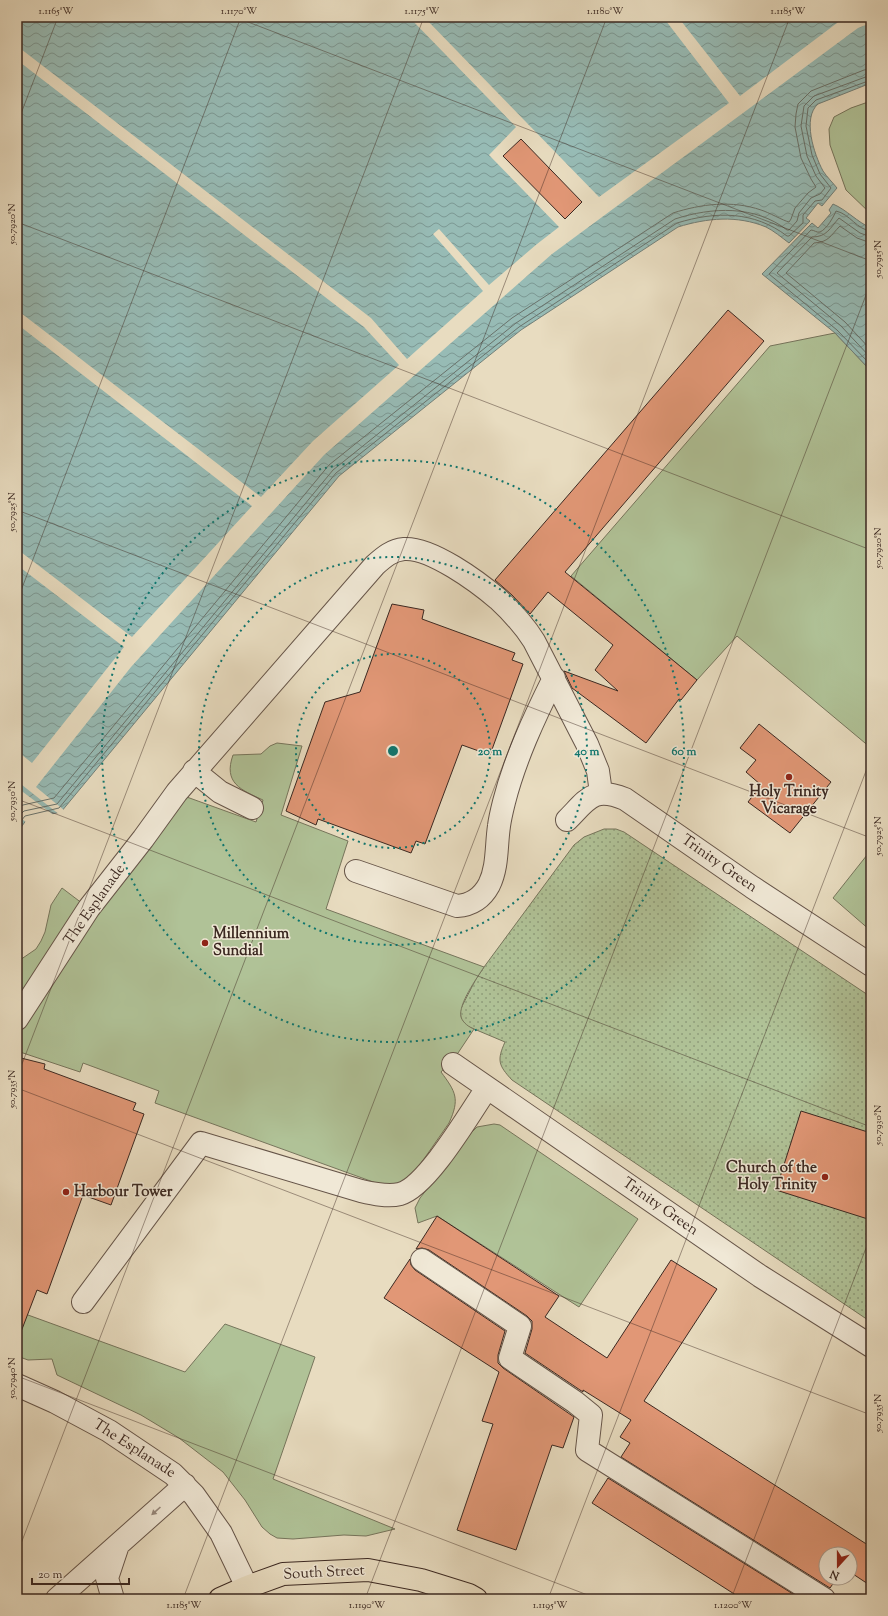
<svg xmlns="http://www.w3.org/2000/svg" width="888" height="1616" viewBox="0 0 888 1616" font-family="'Sorts Mill Goudy',serif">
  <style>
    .grass { fill: url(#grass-dots); stroke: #76755c }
    .green { fill: #b0c297; stroke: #76755c }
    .water { fill: url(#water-waves); stroke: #72807a }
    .pier { fill: #e8dcc0 }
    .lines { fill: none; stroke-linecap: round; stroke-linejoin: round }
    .shore { stroke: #69726b; stroke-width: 1 }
    .building { fill: #e19776; stroke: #3b2821 }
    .minor-casing { stroke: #665549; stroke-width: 24 }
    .major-casing { stroke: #3b2821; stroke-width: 24 }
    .minor { stroke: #f0e8d6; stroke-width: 22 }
    .major { stroke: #e8dcc0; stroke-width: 22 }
    .oneway { fill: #96887c }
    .ticks { fill: none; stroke: #3b2821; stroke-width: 1; stroke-opacity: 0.45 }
    .ring { fill: none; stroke: #0f766e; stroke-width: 2; stroke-dasharray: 2 4 }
    .poi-dot { fill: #8f2418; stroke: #f0e8d6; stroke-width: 1.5 }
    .labels { text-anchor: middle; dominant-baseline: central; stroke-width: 3; stroke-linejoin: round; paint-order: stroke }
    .poi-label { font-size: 15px; font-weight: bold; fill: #3b2821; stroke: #f0e8d6; text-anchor: start }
    .street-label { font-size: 15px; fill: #3b2821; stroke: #f0e8d6 }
    .centre { fill: #0f766e; stroke: #f0e8d6; stroke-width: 2 }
    .ring-label { font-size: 12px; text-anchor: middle; font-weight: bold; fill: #0f766e; stroke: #f0e8d6; stroke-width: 3; stroke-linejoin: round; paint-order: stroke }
    .neatline { fill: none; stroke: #3b2821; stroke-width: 1.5 }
    .ticks-label { font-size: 10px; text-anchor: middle; fill: #3b2821 }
  </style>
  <defs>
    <pattern id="grass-dots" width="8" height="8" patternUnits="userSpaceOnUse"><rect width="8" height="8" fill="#b0c297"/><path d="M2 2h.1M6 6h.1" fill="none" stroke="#909e7b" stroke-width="1.8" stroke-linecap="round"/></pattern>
    <pattern id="water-waves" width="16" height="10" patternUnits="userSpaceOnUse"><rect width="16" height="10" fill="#97bbb5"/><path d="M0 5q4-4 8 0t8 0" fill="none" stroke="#7c9893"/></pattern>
  </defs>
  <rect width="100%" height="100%" fill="#e8dcc0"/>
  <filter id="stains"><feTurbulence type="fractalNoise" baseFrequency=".005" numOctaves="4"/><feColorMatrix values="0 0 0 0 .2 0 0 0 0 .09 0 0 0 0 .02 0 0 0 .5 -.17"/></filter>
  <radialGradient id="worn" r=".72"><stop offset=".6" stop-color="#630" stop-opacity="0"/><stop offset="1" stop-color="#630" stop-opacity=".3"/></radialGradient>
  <path class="grass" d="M604,829H616L624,832L871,997V1322L512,1080C498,1065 497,1060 505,1042L467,1026L461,1019L460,1010L476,979L484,967L574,845L584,837Z"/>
  <path class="green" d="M871,101V214L846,190L830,145L829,129L834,117L851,108Z
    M835,333L871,371V748L737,636L697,680L571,576L770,346Z
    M277,743L302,746L281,815L348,841L326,909L484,967C477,978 458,1004 461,1017C463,1023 469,1027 474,1029L458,1053L441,1072C456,1092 460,1099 449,1123L410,1179C399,1185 389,1185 376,1183L155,1103L159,1091L83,1063L80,1072L17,1051V962L36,949L41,941L45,932L51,905L62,888L91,910L184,796L256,822L263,800C241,790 223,783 233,755L261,754L270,746Z
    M871,850V931L833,898Z
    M494,1124L500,1125L638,1219L579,1307L437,1216L418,1223L415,1208L420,1198L471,1133L477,1127Z
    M17,1311L185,1372L225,1324L315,1357L273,1479L395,1529L366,1536L344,1535L293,1539L277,1538L270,1534L262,1527L245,1500L223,1472L179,1438L141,1415L57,1375L52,1359L28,1360L17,1356Z"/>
  <path class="water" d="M17,17H871V83L818,104C802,118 814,154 823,171C827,177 833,183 837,188L822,206L818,203L806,218L810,221L789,243C781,237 774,231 766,227C737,215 707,218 678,227L521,330L339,476L61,812L27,819L17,833Z
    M833,204C847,210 857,222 871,228V371L835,333L762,274L812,223L818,228L831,213L829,210Z"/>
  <path class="pier" d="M409,17H424L599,197L729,103L663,17H678L740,96L845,17H871V23L858,28L552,254L324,455L131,667L36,787L65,811L60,815L17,781V751L32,763L124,647L17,565V549L132,637L252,506L17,324V310L261,497L313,441L399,365L364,327L17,60V46L371,318L407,359L483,291L433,234L439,229L489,285L537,244L559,227L489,155L516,127Z
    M17,787L19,789L55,816L28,821L27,823L17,815Z"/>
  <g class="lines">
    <path class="shore" d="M871,231C857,230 850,214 836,211C834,216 827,229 820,232C817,233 814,230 811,230L769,274L837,330L871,365
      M871,237L860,233L839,218C830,228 827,237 812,237L777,273L841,326L871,358
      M871,243L857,238L840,226C830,236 829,242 814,243L786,273L845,322L871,350
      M17,808L23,805L54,798L329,465L512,318L673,213C701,204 732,200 761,210C768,212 784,221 789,222L791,219L795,208L808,193L816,187L811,179L801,158L795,127L796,114L798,104L811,91L864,70L871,69
      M17,818L24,811L57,804L333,470L516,323L675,219C712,207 755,205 787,230H789L797,221L799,213L811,198L820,194L825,188L816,176L807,156L801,126L804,106L814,96L871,75
      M17,826L25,816L59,808L336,473L519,327L677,223C716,211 754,211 787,236H789L803,223V215L815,201L822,200L831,188L820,174L812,155L806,126L808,108L816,100L871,80"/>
  </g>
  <path class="building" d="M521,139L582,202L565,219L503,156Z
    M728,310L764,341L565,572L697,680L681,700L679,699L646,743L572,688L564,671L618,691L595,670L613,645L548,592L530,614L512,595L495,580Z
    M392,604L424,610L422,619L515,653L512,660L523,664L490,755L462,745L425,844L416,841L411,853L318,819L316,825L286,811L325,702L360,692Z
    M759,724L831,782L790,833L748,802L761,785L746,772L756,760L740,748Z
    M17,1057L45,1064L44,1069L136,1103L133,1110L144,1114L111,1205L83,1195L47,1294L37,1290L19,1337H17Z
    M801,1111L871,1133V1220L776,1190Z
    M437,1216L559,1296L545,1317L607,1358L671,1260L717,1289L644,1401L871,1547V1586L850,1572V1554H826V1578H837L830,1588L621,1457L630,1443L620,1437L631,1420L583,1390V1392L525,1353L532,1329V1321L527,1316L429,1250L422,1248L416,1249Z
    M410,1259L411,1265L415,1270L505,1331L498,1355V1363L503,1368L574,1417L563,1448L552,1445L516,1550L457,1530L493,1424L482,1421L499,1372L384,1298Z
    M608,1478L801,1599H742L592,1503Z"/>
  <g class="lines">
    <defs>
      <path id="minor" d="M194,771L220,792L252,808
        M567,820C588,799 593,786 625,799L752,887L871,965
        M356,871L457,906C471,905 482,898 489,885C498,867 496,846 499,826C500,818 502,810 504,802C515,759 534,718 554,678
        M17,1019L89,908L143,839L177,792L375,565C384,557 392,550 404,549C431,547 478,582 498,599C512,612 524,625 534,641L587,744L598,771L601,793
        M453,1064L760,1276L871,1346
        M422,1260L520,1326L510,1358L575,1402L591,1415L587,1450L824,1599
        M83,1302L201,1143L361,1191C374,1194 388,1197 400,1194C427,1187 470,1113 487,1088
        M17,1385L55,1402L109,1431L173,1474L194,1495L221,1533L247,1587
        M57,1599L185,1485
        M113,1599L107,1578L118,1545"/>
      <path id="major" d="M220,1599L247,1587L283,1574L368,1570L421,1580L469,1595L476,1599"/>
    </defs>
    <use href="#minor" class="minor-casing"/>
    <use href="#major" class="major-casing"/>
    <use href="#minor" class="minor"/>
    <use href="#major" class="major"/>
  </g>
  <defs><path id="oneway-solid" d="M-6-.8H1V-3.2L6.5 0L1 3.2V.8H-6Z"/></defs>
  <use class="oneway" href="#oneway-solid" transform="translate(156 1511) rotate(138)"/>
  <path class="ticks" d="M235,17L871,261M17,124L58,17M17,222L871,550M17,510L871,838M17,601L241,17M17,799L871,1127M17,1077L424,17M17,1088L871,1415M17,1376L598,1599M17,1554L607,17M183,1599L790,17M365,1599L871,282M548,1599L871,758M731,1599L871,1235"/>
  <g class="ring">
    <circle cx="393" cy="751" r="97"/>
    <circle cx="393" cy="751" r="194"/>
    <circle cx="393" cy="751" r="291"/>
  </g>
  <g class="poi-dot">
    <circle cx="789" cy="777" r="4"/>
    <circle cx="205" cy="943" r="4"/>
    <circle cx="825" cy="1177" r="4"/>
    <circle cx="66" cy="1192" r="4"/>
  </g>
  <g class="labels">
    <g class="poi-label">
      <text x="789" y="792" text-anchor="middle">Holy Trinity<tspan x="789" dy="17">Vicarage</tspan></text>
      <text x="213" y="934">Millennium<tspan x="213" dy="17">Sundial</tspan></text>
      <text x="817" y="1168" text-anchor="end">Church of the<tspan x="817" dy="17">Holy Trinity</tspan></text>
      <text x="74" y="1192">Harbour Tower</text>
    </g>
    <g class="street-label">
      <text transform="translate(719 864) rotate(35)">Trinity Green</text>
      <text transform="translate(95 905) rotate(-55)">The Esplanade</text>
      <text transform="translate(660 1207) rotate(35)">Trinity Green</text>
      <text transform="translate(134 1449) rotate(33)">The Esplanade</text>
      <text transform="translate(324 1573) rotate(-3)">South Street</text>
    </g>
  </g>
  <circle cx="393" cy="751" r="6" class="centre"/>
  <g class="ring-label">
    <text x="490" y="755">20 m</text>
    <text x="587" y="755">40 m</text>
    <text x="684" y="755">60 m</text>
  </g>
  <rect width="888" height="1616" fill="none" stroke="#e8dcc0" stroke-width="44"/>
  <g transform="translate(838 1566) rotate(201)"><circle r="19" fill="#f0e8d6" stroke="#a89b8e"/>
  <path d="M0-3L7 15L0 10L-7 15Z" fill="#8f2418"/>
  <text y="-6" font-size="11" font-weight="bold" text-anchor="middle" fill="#3b2821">N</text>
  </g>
  <path d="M32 1578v6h97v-6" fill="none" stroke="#3b2821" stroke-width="2"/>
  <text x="38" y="1578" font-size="12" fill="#3b2821" stroke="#f0e8d6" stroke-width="3" paint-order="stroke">20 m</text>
  <rect x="22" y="22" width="844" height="1572" class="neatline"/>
  <g class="ticks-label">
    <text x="56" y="14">1.1165°W</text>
    <text x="239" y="14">1.1170°W</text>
    <text x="422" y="14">1.1175°W</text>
    <text x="605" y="14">1.1180°W</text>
    <text x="788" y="14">1.1185°W</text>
    <text transform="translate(11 224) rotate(-90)" y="4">50.7920°N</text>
    <text transform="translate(877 259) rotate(-90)" y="4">50.7915°N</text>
    <text transform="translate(11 512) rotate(-90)" y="4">50.7925°N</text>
    <text transform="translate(877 548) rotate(-90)" y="4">50.7920°N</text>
    <text transform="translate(11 801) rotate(-90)" y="4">50.7930°N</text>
    <text transform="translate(877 836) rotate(-90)" y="4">50.7925°N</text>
    <text transform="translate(11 1089) rotate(-90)" y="4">50.7935°N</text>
    <text transform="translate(877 1125) rotate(-90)" y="4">50.7930°N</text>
    <text transform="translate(11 1378) rotate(-90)" y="4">50.7940°N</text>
    <text transform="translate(877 1413) rotate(-90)" y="4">50.7935°N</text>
    <text x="184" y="1608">1.1185°W</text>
    <text x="367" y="1608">1.1190°W</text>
    <text x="550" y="1608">1.1195°W</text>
    <text x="733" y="1608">1.1200°W</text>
  </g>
  <rect width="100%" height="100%" filter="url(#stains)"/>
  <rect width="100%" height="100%" fill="url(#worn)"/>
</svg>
